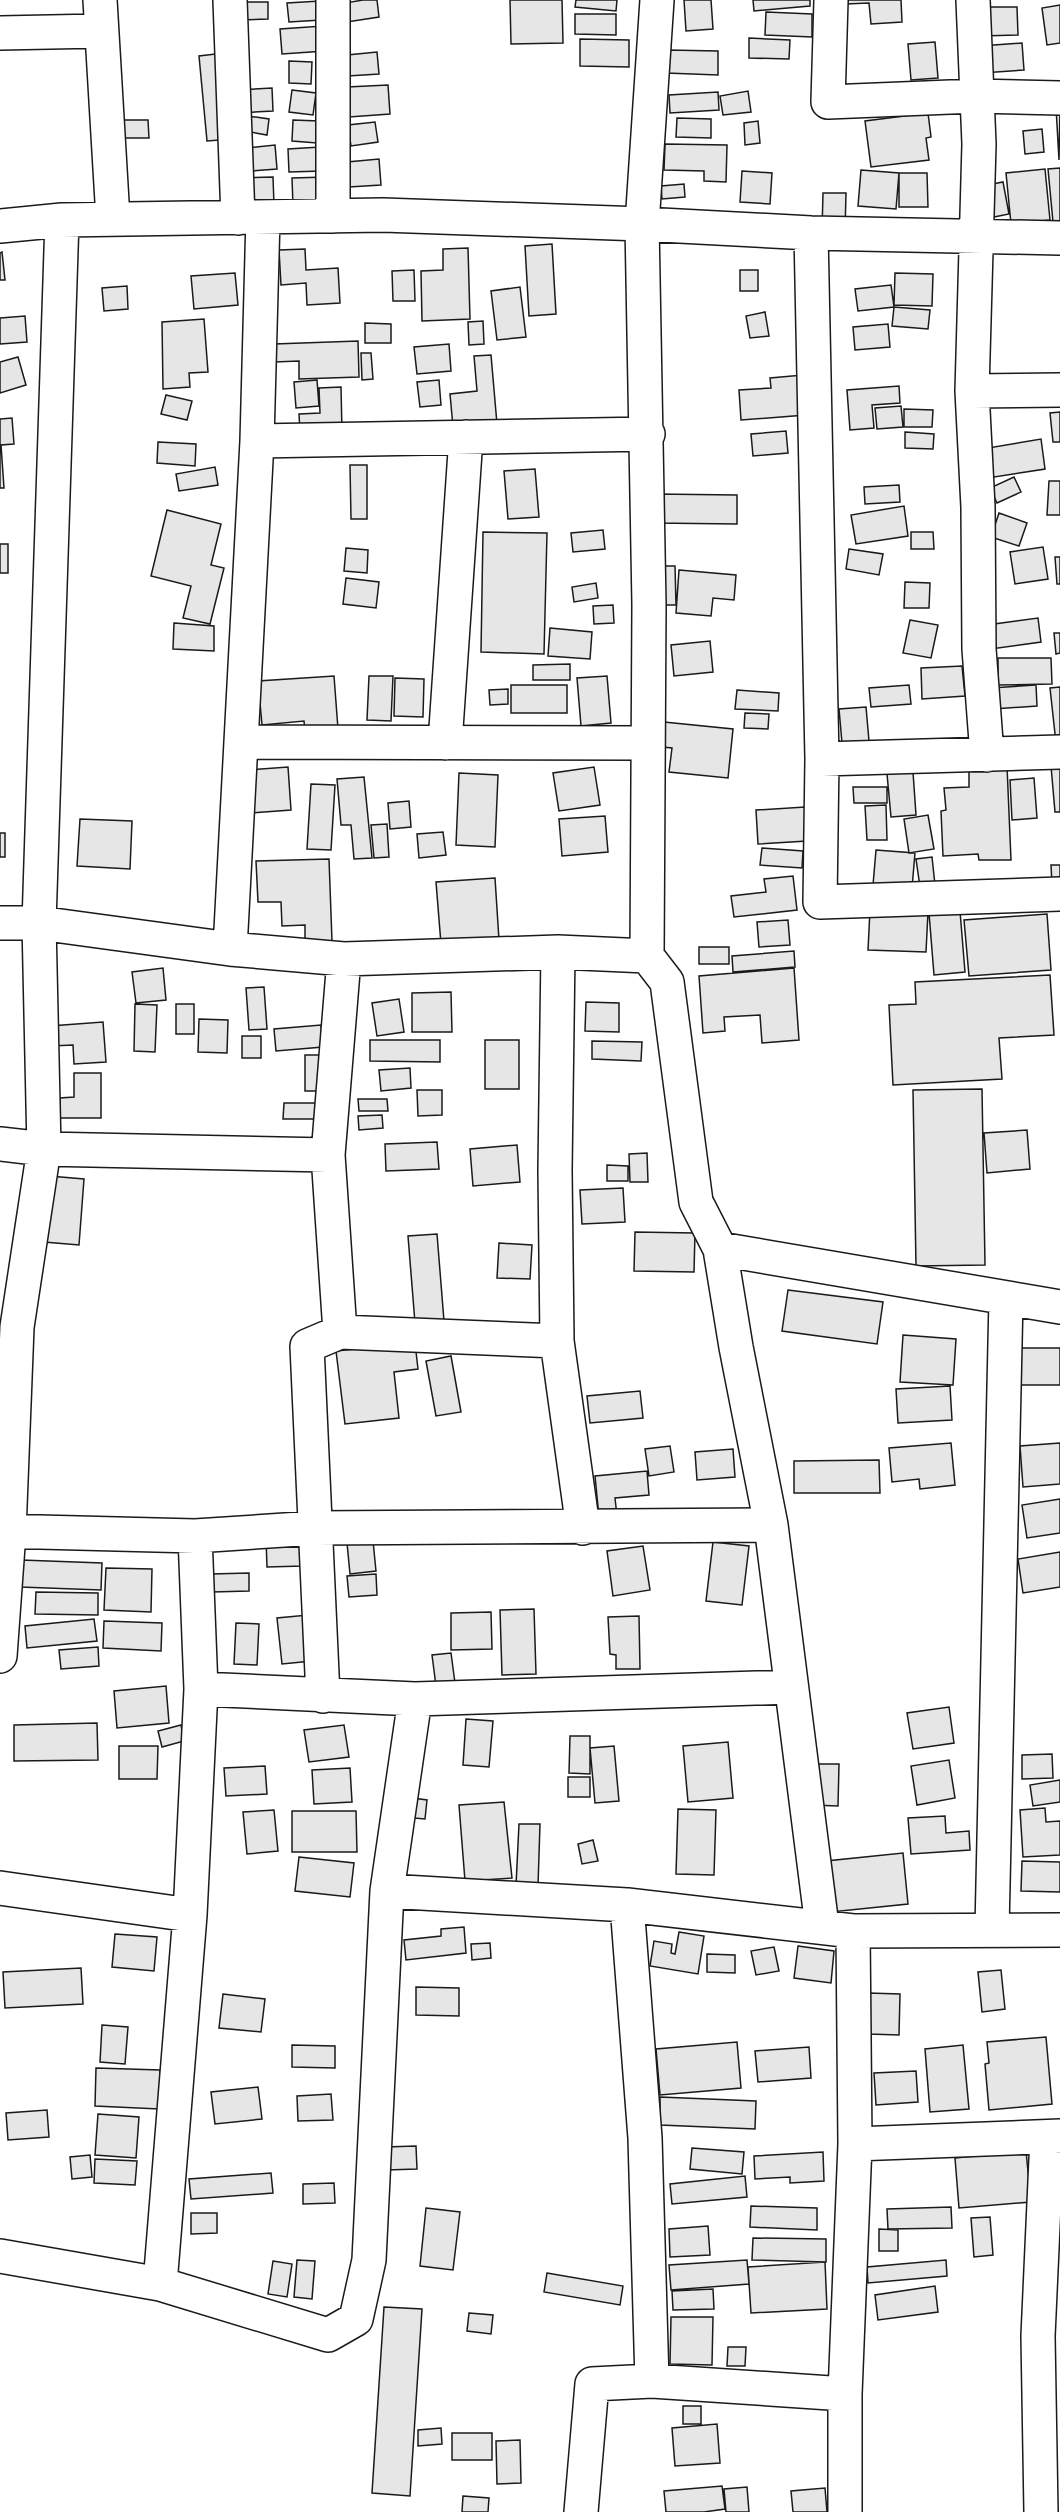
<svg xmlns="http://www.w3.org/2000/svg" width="1060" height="2512" viewBox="0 0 1060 2512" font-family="'Varela Round',sans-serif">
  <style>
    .building { fill: #e6e6e6; stroke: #1a1a1a; stroke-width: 1.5 }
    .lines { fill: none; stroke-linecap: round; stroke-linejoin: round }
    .minor-casing { stroke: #1a1a1a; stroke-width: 36 }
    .minor { stroke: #fff; stroke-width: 33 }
  </style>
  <rect width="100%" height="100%" fill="#fff"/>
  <path class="building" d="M363,0H377L379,17L347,22L345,3Z
    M510,0H562L563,43L511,44Z
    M576,0H617L616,11L575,7Z
    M684,0H711L713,29L686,31Z
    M753,0H810V6L754,11Z
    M846,0H901L902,22L871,24L869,3L846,4Z
    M320,1L321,20L289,22L287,3Z
    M238,2H268V19L238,20Z
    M1060,5V43L1047,45L1042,8Z
    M980,7H1017L1018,35L981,36Z
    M766,12L812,14V37L765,35Z
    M575,14H616V35L575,34Z
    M323,26L325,51L282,54L280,29Z
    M749,38L790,40L789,59L749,58Z
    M580,39L629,40V67L580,66Z
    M935,42L938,78L911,80L908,44Z
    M1022,43L1024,70L982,73L980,46Z
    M667,50L718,51V75L666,73Z
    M377,52L379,74L348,76L347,55Z
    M224,53L232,139L207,141L199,56Z
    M289,61L312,62L311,84L289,83Z
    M388,85L390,114L349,117L347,87Z
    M272,88L273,111L239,113L238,90Z
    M292,90L316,93L313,115L289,112Z
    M748,91L751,112L723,115L720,96Z
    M718,92L719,110L670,113L669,95Z
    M1056,107H1060L1059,160Z
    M928,113L931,137L926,138L929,160L871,167L865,121Z
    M241,115L269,119L267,135L239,130Z
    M677,118L711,119V138L676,137Z
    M123,120H148L149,138H124Z
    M293,120L319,121L317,143L292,141Z
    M758,121L760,143L745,145L744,123Z
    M375,122L378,142L351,146L348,125Z
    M1042,129L1044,152L1025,154L1023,131Z
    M665,144L727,145L726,182L704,181V171L664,170Z
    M275,145L277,169L240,172L238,149Z
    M320,147L322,171L289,172L288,149Z
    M379,159L381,185L349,187L347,162Z
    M1060,168V222H1053L1048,169Z
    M1045,169L1050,220L1011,224L1006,173Z
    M861,170L899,173L896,209L858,206Z
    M742,171L772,173L770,204L740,202Z
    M899,173H927L928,207H899Z
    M273,177L274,205L240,206L239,178Z
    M326,177L327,205L293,206L292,178Z
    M1003,182L1009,214L989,218L982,186Z
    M684,184L685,197L662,199L661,186Z
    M823,193H846L845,232L822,231Z
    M552,244L556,314L529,316L525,246Z
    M468,248L470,319L422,321L421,271L443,270V249Z
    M305,249L306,270L338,268L340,303L307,305L306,283L281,285L279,250Z
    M2,252L5,280H0V253Z
    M414,270L415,301H393L392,271Z
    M740,270H758V291H740Z
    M235,273L238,305L194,309L191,276Z
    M895,273L933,274L932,306L894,305Z
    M891,285L894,307L858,311L855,289Z
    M127,286L128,309L104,311L102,288Z
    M520,287L526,337L497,340L491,291Z
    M894,307L930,310L928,329L892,326Z
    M765,312L769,336L750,338L746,316Z
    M25,316L27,342L0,344V318Z
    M204,319L208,372L189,373L190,387L163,389L162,322Z
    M483,321L484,344L469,345L468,322Z
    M365,323L391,324V343H365Z
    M888,324L890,347L855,350L853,327Z
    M358,341L359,377L299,379V361L274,362V344Z
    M449,344L451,371L417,374L414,347Z
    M361,353H371L373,379L362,380Z
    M491,355L497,424L453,427L450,394L477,391L474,356Z
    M18,357L26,385L0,393V362Z
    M803,375L806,415L741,420L739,390L771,388L770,378Z
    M317,380L319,406L296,408L294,382Z
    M439,380L441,405L420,407L417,382Z
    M899,386L900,403L872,405L874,428L850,430L847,390Z
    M341,387L342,432L300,433L299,414L320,413L319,388Z
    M166,395L192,401L187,420L161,414Z
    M901,406L903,427L877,429L875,408Z
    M904,409L933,410L932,427H904Z
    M1060,412V442H1053L1050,413Z
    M12,418L14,444L1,445L4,488H0V419Z
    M786,431L788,453L753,456L751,434Z
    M905,432L934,434L933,449L905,448Z
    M1041,439L1045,469L988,478L982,449Z
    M158,442L196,444L195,466L157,463Z
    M350,465H367V519H351Z
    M215,467L218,485L179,491L176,474Z
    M535,469L539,517L508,519L504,471Z
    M1014,477L1021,492L997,503L990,488Z
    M1049,481H1060V515H1047Z
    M899,485L900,502L865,504L864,487Z
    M654,494L737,495V524L653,523Z
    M904,506L908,536L856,544L851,515Z
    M167,510L221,524L211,565L224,568L210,624L183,618L191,586L151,576Z
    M999,513L1027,523L1019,546L991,537Z
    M603,530L605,549L573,552L571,533Z
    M483,532L547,533L544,654L481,652Z
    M911,532H933L934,549H911Z
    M0,544H8V573H0Z
    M1043,547L1048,579L1015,584L1010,552Z
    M346,548L368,550L367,573L344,571Z
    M849,549L883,554L879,575L846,569Z
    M1055,557H1060V584H1057Z
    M658,566H675L676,605H659Z
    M679,570L736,575L734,600L713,598L711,616L676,613Z
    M346,578L379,582L376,608L343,604Z
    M905,582L930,583L929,608H904Z
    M596,583L598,598L574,602L572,587Z
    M613,605L614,623L594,624L593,606Z
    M1038,618L1041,642L991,649L987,625Z
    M910,620L938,625L931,658L903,653Z
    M174,623L214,626V651L173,649Z
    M550,628L592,632L590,659L548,656Z
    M1054,633H1060V653L1056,654Z
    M710,641L713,672L674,676L671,645Z
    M998,658H1051L1052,684L998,685Z
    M570,664V680H533V665Z
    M962,666L965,696L922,699L921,668Z
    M334,676L338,729L305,732L304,721L262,725L258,681Z
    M369,676H393L391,721L367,720Z
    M607,676L611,723L581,726L577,678Z
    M395,678L424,679L423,717L394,716Z
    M511,685H567V713H511Z
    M909,685L911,704L871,707L869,688Z
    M1036,685L1037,706L993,709L991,688Z
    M1060,687V743H1056L1050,688Z
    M508,689V704L490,705L489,690Z
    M737,690L779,693L778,711L735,709Z
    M866,707L869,741L842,743L839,709Z
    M745,713L769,714L768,729L744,728Z
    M654,721L733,729L728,778L669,772L672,748L652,746Z
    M1060,765V812H1055L1051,766Z
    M1007,766L1011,860H979L978,854L943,856L941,811L946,810L944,788L969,787V767Z
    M288,767L291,810L251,813L248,770Z
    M594,767L600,805L559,811L553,773Z
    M913,772L916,815L891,817L887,774Z
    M459,773L498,775L495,847L456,845Z
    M364,777L372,858L354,859L351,825H341L337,779Z
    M1034,778L1037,818L1012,820L1010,780Z
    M311,784L335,785L331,850L307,849Z
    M853,787H887V803H854Z
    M409,801L411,827L390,829L388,803Z
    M886,805L887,840H867L865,806Z
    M805,807L807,841L758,844L756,810Z
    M928,815L934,849L909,853L904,819Z
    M605,816L608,852L562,856L559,819Z
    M80,819L132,821L130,869L77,866Z
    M387,824L389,857L374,858L371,825Z
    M443,832L446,855L419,858L417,834Z
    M0,833H5V857H0Z
    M762,848L803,851L802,868L760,865Z
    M876,850L915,853L912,888L873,885Z
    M932,857L935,885L920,887L916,859Z
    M329,859L332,941L305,942V925L282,926L281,902H258L256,861Z
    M1051,865H1060V884L1052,885Z
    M793,876L797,910L734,917L731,896L766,892L764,879Z
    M495,878L499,940L441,944L436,882Z
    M870,910L928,912L926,952L868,950Z
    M960,911L965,972L934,975L929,913Z
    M1047,914L1051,970L969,976L964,920Z
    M788,920L790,945L759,947L757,922Z
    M699,947H729V964H699Z
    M794,951L795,967L733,972L732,956Z
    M163,968L166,1000L136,1003L132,972Z
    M794,968L799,1040L762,1043L760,1015L724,1017L725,1031L703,1033L699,976Z
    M1050,975L1054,1035L999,1038L1002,1079L893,1085L889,1005L916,1004L915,982Z
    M264,987L267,1029L249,1030L246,988Z
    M451,992L452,1032H412V993Z
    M399,999L404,1032L377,1036L372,1003Z
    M586,1002L619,1003V1032L585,1031Z
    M135,1004L157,1005L155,1052L134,1051Z
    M176,1004H194V1034H176Z
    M199,1019L228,1020L227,1053L198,1052Z
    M103,1022L106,1062L74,1064L73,1045L51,1046L50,1026Z
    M321,1025L323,1047L276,1051L274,1029Z
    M242,1036H261V1058H242Z
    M370,1040H440V1062L370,1061Z
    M485,1040H519V1089H485Z
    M592,1041L642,1042L641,1061L592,1059Z
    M305,1055H319V1091H305Z
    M410,1068L411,1088L381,1091L379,1070Z
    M74,1073H101V1118H60V1098L74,1097Z
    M982,1089L985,1265L916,1266L913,1090Z
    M417,1090H442V1115L418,1116Z
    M358,1099H387L388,1111H359Z
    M284,1103H315V1119H283Z
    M382,1115L383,1128L359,1130L358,1116Z
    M1027,1130L1030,1169L987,1173L984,1133Z
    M437,1142L439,1169L386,1171L385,1144Z
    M517,1145L520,1182L473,1186L470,1149Z
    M647,1153L648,1182H630L629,1154Z
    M607,1165L628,1166V1181H607Z
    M49,1176L84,1179L79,1245L44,1242Z
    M623,1188L625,1222L582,1224L580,1190Z
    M635,1232L695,1233L694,1272L634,1271Z
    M437,1234L444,1321L415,1323L408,1236Z
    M499,1243L532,1245L530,1279L497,1278Z
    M788,1290L883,1302L877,1344L782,1331Z
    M903,1335L956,1339L953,1385L900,1382Z
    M415,1343L418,1369L394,1372L399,1418L345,1424L336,1351Z
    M1014,1348H1060V1385H1013Z
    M451,1356L461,1412L436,1416L426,1361Z
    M950,1386L952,1420L898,1423L896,1389Z
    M640,1391L643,1418L590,1423L587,1396Z
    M951,1443L955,1485L920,1489L919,1479L892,1482L889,1448Z
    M1060,1443V1484L1023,1487L1020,1446Z
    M670,1446L674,1472L649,1476L645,1449Z
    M733,1449L735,1477L697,1480L695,1452Z
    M879,1460L880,1493H794V1461Z
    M647,1471L649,1495L615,1498L617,1516L599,1517L595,1476Z
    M1060,1499V1533L1027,1538L1022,1505Z
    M266,1539H303V1566L267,1567Z
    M373,1541L376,1571L350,1574L347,1543Z
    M713,1542L749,1546L742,1605L706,1601Z
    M643,1546L650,1590L613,1596L607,1551Z
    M1060,1552V1587L1023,1593L1018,1559Z
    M21,1560L102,1563L101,1590L20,1587Z
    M106,1568L152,1569L151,1612L104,1610Z
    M249,1573V1591L212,1592L211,1574Z
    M376,1574L377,1595L349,1597L347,1576Z
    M36,1592L98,1593V1615L35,1614Z
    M534,1609L536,1674L502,1675L500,1610Z
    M491,1612L492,1649L451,1650V1613Z
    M308,1615L312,1661L282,1664L277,1618Z
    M639,1616L640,1669H616V1655L610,1654L608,1617Z
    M94,1619L97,1641L27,1648L25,1626Z
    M104,1621L162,1623L161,1651L103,1648Z
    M236,1623L259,1624L257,1665L234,1664Z
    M98,1647L99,1666L61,1669L59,1650Z
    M451,1653L455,1683L436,1686L432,1655Z
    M166,1686L169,1723L117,1728L114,1691Z
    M949,1707L954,1743L913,1749L907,1713Z
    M466,1719L493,1721L489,1767L463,1765Z
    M97,1723L98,1760L14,1761V1725Z
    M181,1725L184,1741L162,1747L158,1731Z
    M344,1725L349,1757L309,1762L304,1730Z
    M570,1736H590V1774L569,1773Z
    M728,1742L733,1798L688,1802L683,1746Z
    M119,1746H158L157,1779H119Z
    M614,1746L619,1801L595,1803L590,1748Z
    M1052,1754L1053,1778L1022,1779V1755Z
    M949,1760L955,1798L917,1805L911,1766Z
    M813,1764H839L838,1806L812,1805Z
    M265,1766L267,1794L226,1796L224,1768Z
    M350,1768L352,1802L314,1804L312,1770Z
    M568,1777H590V1797H568Z
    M1060,1780V1802L1033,1806L1030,1785Z
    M405,1797L427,1800L425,1819L403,1817Z
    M504,1802L512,1878L465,1881L459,1805Z
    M1045,1808L1046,1822L1060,1821V1855L1023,1857L1020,1810Z
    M678,1809L716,1810L714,1875L676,1874Z
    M274,1810L278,1851L247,1854L243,1812Z
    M292,1811H356L357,1852H292Z
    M945,1816L946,1833L969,1831L970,1850L911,1854L908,1818Z
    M519,1824H540L538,1886L516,1885Z
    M593,1840L598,1861L582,1864L578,1844Z
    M903,1853L908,1904L831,1912L826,1861Z
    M299,1857L354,1863L350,1897L295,1891Z
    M1022,1861L1060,1862V1892L1021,1891Z
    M464,1927L466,1953L406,1960L404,1940L441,1936V1929Z
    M679,1932L704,1936L698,1974L650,1966L654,1941L672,1944L671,1953L675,1954Z
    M115,1934L157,1937L154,1971L112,1967Z
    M490,1943L491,1958L472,1960L471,1944Z
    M798,1946L834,1951L831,1983L794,1978Z
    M774,1947L779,1971L756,1975L751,1951Z
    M707,1954L735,1955V1973L707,1972Z
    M81,1968L83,2004L5,2008L3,1972Z
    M1001,1970L1005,2009L982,2012L978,1972Z
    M416,1987L459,1988V2016L416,2015Z
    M868,1993L900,1994L899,2035L868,2034Z
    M223,1994L265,1999L261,2032L219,2028Z
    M102,2025L128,2027L125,2064L100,2062Z
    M1046,2037L1052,2104L989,2110L985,2064L989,2063L987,2042Z
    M737,2042L741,2088L660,2095L656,2049Z
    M292,2045L335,2046V2068L292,2067Z
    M963,2045L969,2109L930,2112L925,2049Z
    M809,2047L811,2078L758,2082L755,2051Z
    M96,2068L160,2070L159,2109L95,2106Z
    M916,2071L918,2102L876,2105L874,2073Z
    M258,2087L262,2119L215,2124L211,2092Z
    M331,2094L333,2120L298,2121L297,2096Z
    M660,2097L756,2101L755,2129L660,2125Z
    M47,2110L49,2137L8,2140L6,2113Z
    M98,2114L139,2117L136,2158L95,2155Z
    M416,2146L417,2169L386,2170L385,2147Z
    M692,2148L744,2152L742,2174L690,2169Z
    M1026,2151L1031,2202L959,2208L955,2158Z
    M823,2152L824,2181L790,2183V2177L755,2179L754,2156Z
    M90,2155L92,2177L72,2179L70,2157Z
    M95,2159L137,2161L135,2185L94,2183Z
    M271,2173L273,2193L191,2199L189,2179Z
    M745,2176L747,2197L672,2204L670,2184Z
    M334,2183L335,2203L303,2204V2184Z
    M751,2206L817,2208V2230L750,2227Z
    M951,2207L952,2228L888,2229L887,2209Z
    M426,2208L460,2212L453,2270L420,2266Z
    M191,2213H217V2233L191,2234Z
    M990,2217L993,2255L974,2257L971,2218Z
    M708,2226L710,2255L670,2257L669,2229Z
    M879,2229L898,2230V2251H879Z
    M753,2238L826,2239V2262L752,2260Z
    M297,2260L315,2261L312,2299L294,2297Z
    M747,2260L749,2284L671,2290L669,2265Z
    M946,2260L947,2276L868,2283L867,2267Z
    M273,2261L292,2264L287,2297L268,2294Z
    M825,2262L827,2309L751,2313L748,2267Z
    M547,2273L623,2286L620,2305L544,2292Z
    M935,2286L938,2312L878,2320L875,2295Z
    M713,2289L714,2309L673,2310L672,2291Z
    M384,2307L422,2309L410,2496L372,2493Z
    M469,2313L493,2315L491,2334L467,2331Z
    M671,2317H713L712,2365L670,2364Z
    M728,2347H746L745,2366H727Z
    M683,2406H701V2424H683Z
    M717,2424L720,2463L675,2466L672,2428Z
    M441,2428L442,2444L418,2446V2430Z
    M452,2433H492V2460H452Z
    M520,2440L521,2483L497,2484L496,2441Z
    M722,2486L725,2509L704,2512H666L664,2491Z
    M747,2487L749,2512H726L724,2489Z
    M825,2488L827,2512H793L791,2491Z
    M463,2496L489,2498L488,2512H462Z"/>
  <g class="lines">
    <defs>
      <path id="minor" d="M100,0L113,219
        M230,0L238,218
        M333,0V216
        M657,0L642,224L811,233L1060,238
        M831,0L828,102L975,96L1060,98
        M973,0L979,144L972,391L978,507L979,649L987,755
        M0,33L100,31
        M0,226L62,220L383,215L642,224L649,605L647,956
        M811,233L822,759L1060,752
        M972,391L1060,390
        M257,441L648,434
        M242,742L648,743
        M445,743L466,437
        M822,759L820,902L1060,894
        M0,923H39L230,949L344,959L558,952L647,956L667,982L696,1202L720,1249L736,1347L771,1525L822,1926
        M230,949L257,441L263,217
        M558,952L555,1170L557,1341L583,1528
        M344,959L328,1155L340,1332L557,1341
        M0,1144L44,1149L328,1155
        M720,1249L1060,1307
        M0,1531L195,1536L201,1689L415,1699L387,1891L627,1905L853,1931L1060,1930
        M195,1536L315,1528L771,1525
        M0,1656L9,1532L17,1327L44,1149L39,923L62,220
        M323,1696L307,1346L340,1332
        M415,1699L791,1687
        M0,1888L190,1915
        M992,1929L1006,1298
        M855,2144L1060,2136
        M0,2256L160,2284L328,2335L356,2319L369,2260L387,1891
        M160,2284L190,1915L201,1689
        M652,2381L845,2394
        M581,2512L592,2384L652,2381L645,2138L627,1905
        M845,2512V2394L855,2144L853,1931
        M1041,2512L1038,2336L1047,2137"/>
    </defs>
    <use href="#minor" class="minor-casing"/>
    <use href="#minor" class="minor"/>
  </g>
</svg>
